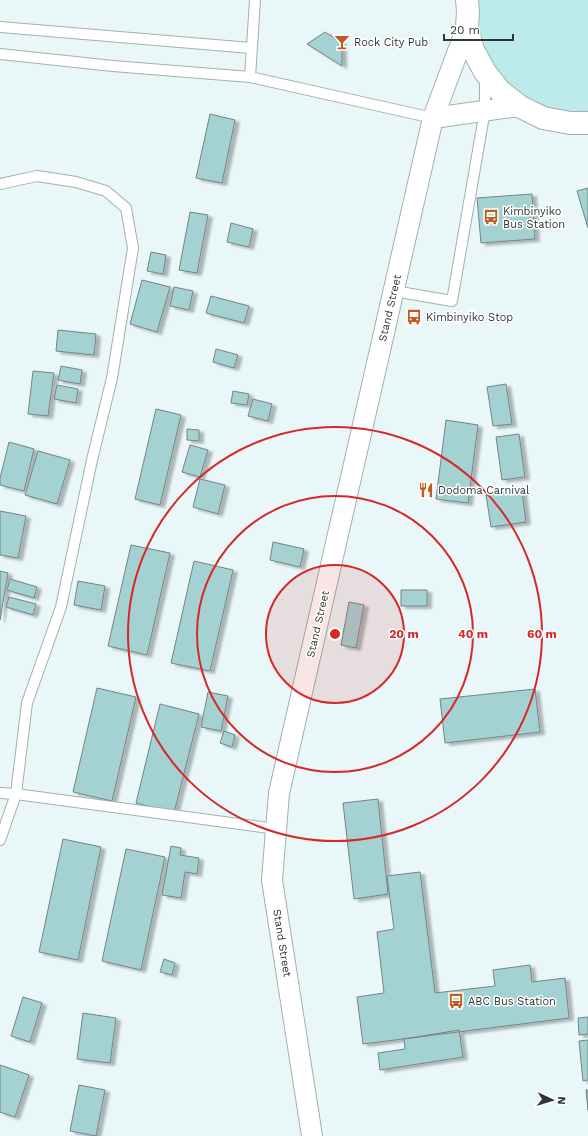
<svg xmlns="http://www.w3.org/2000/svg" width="588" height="1136" viewBox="0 0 588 1136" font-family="'Work Sans',sans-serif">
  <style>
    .green { fill: #bdebec }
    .building { fill: #a4d1d2; stroke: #768383; filter: url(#shadow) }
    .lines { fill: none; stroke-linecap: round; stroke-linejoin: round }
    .lane-casing { stroke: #a2b0b0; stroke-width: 12 }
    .street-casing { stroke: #a2b0b0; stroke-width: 22 }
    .highway-casing { stroke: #a2b0b0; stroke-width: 24 }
    .lane { stroke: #fff; stroke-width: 10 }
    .street { stroke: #fff; stroke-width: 20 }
    .highway { stroke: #fff; stroke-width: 22 }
    .ring { fill: none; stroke: #d62828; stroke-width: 2 }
    .labels { text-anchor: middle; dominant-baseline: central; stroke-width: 3; stroke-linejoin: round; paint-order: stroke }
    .poi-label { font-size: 11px; fill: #303535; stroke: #fff; text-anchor: start }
    .street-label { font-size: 11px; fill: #303535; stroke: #fff }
    .centre { fill: #d62828; stroke: #fff; stroke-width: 2 }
    .ring-label { font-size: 12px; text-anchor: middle; font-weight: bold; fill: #d62828; stroke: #fff; stroke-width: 3; stroke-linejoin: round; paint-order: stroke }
  </style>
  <defs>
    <filter id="shadow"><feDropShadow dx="4.5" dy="2.5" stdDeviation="1" flood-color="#0004"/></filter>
  </defs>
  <rect width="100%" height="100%" fill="#e9f7f8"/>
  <path class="green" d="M478,0H588V113L560,112L529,101L504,80L486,53L477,22Z"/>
  <path class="building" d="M325,32L342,42V66L307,44Z
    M210,114L235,120L222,183L196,178Z
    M588,188V228L577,191Z
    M532,194L535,239L481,243L477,198Z
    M190,212L208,215L197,273L179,270Z
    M231,223L253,229L249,247L227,242Z
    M151,252L166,255L163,274L147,271Z
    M142,280L170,287L157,332L130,324Z
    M174,287L193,291L189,310L170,306Z
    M211,296L249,306L244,323L206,313Z
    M58,330L96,334L94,355L56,351Z
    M216,349L238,355L234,368L213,362Z
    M61,366L82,370L80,384L58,380Z
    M33,371L54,373L48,416L28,414Z
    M506,384L512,424L493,426L487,387Z
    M57,385L78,389L76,403L54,399Z
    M233,391L249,394L247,405L231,403Z
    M253,399L272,404L268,421L248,416Z
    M156,409L181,415L160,505L135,499Z
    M446,420L478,425L468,503L436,499Z
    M187,429L199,430V441L187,440Z
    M519,434L525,477L502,480L496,437Z
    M9,442L34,449L24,491L0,485V478Z
    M190,445L208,450L200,477L182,472Z
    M38,451L70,460L57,504L25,495Z
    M200,479L225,485L218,514L193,507Z
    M522,490L526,522L491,527L486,495Z
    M0,511L26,516L18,558L0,555Z
    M273,542L304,549L300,567L270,560Z
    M131,545L170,553L147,655L108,646Z
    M194,561L233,570L210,671L171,663Z
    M0,571L8,573L0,620Z
    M10,579L37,587L34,598L7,590Z
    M78,581L105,586L101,610L74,605Z
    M401,590H427V606H401Z
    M9,597L36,604L33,615L6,607Z
    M349,602L364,605L356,648L341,645Z
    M97,688L136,697L112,801L73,792Z
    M535,689L540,732L445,743L440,699Z
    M208,692L228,696L221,731L201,727Z
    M160,704L199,714L174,813L136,803Z
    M224,731L235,735L232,747L220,743Z
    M378,799L388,894L354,899L343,803Z
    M63,839L101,847L78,960L39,952Z
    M171,846L181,848L180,855L199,858L197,874L185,872L181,898L162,895Z
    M126,849L165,857L141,970L102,961Z
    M420,872L435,993L495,986L493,970L530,965L532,982L565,978L569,1018L363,1044L357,997L384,993L377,932L394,929L387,876Z
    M164,959L175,963L172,975L160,972Z
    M23,997L42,1003L30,1042L11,1036Z
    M83,1013L116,1018L110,1063L77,1059Z
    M588,1017V1034L579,1035L578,1018Z
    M459,1030L463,1057L380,1070L378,1053L405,1049L404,1039Z
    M588,1040V1080L583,1081L579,1041Z
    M0,1065L29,1075L15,1117L0,1112Z
    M79,1085L105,1090L96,1136L70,1131Z
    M586,1090H588V1110Z"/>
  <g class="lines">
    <defs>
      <path id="lane" d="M0,27L251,48
        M0,54L113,66L250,77L433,118
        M250,77L255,0
        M0,184L37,176L76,182L106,191L126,208L133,248L112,378L92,460L61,607L27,703L16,794L0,840
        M394,291L452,301L485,110V77
        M0,793L16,794L276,829"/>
      <path id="street" d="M433,118L519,106
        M312,1136L272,880L279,793L433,118L467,27"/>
      <path id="highway" d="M467,0L468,11L467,27L473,50L485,72L500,91L519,106L543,118L570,123H588"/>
    </defs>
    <use href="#lane" class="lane-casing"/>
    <use href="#street" class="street-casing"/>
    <use href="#highway" class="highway-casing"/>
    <use href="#lane" class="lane"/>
    <use href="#street" class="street"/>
    <use href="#highway" class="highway"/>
  </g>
  <circle cx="335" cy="634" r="69" fill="#d62828" fill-opacity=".12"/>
  <g class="ring">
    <circle cx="335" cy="634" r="69"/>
    <circle cx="335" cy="634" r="138"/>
    <circle cx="335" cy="634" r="207"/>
  </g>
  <defs>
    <symbol id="bar-bare" viewBox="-9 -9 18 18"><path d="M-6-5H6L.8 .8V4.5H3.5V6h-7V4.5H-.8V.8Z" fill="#be5d1e" stroke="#fff" stroke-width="2.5" paint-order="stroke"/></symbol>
    <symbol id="bus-bare" viewBox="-9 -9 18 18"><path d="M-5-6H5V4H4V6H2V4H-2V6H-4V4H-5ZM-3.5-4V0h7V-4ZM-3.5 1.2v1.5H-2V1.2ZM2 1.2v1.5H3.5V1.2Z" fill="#be5d1e" stroke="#fff" stroke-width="2.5" paint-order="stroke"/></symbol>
    <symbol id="restaurant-bare" viewBox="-9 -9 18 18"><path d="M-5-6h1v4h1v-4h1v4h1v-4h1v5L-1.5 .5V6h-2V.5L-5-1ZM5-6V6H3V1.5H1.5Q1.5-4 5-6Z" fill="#be5d1e" stroke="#fff" stroke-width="2.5" paint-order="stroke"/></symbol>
  </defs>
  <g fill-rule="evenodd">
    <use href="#bar-bare" x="331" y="31" width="22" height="22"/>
    <use href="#bus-bare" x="480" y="206" width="22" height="22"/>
    <use href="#bus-bare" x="403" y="306" width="22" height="22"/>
    <use href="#restaurant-bare" x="415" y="479" width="22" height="22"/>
    <use href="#bus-bare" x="445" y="990" width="22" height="22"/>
  </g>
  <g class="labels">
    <g class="poi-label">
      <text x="354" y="42">Rock City Pub</text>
      <text x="503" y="211">Kimbinyiko<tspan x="503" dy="13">Bus Station</tspan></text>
      <text x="426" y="317">Kimbinyiko Stop</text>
      <text x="438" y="490">Dodoma Carnival</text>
      <text x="468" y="1001">ABC Bus Station</text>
    </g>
    <g class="street-label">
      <text transform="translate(390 308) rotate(-77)">Stand Street</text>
      <text transform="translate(318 624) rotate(-77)">Stand Street</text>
      <text transform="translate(282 943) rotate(81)">Stand Street</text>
    </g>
  </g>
  <circle cx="335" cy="634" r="6" class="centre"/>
  <g class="ring-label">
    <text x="404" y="638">20 m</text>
    <text x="473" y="638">40 m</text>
    <text x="542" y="638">60 m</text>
  </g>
  <g transform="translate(552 1100) rotate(94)" stroke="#ffffff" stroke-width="3" paint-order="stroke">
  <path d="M0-3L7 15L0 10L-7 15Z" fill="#303535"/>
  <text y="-6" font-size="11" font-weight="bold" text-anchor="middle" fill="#303535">N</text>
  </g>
  <path d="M444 34v6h69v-6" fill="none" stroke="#303535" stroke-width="2"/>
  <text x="450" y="34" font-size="12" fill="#303535" stroke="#ffffff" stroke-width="3" paint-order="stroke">20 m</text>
</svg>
